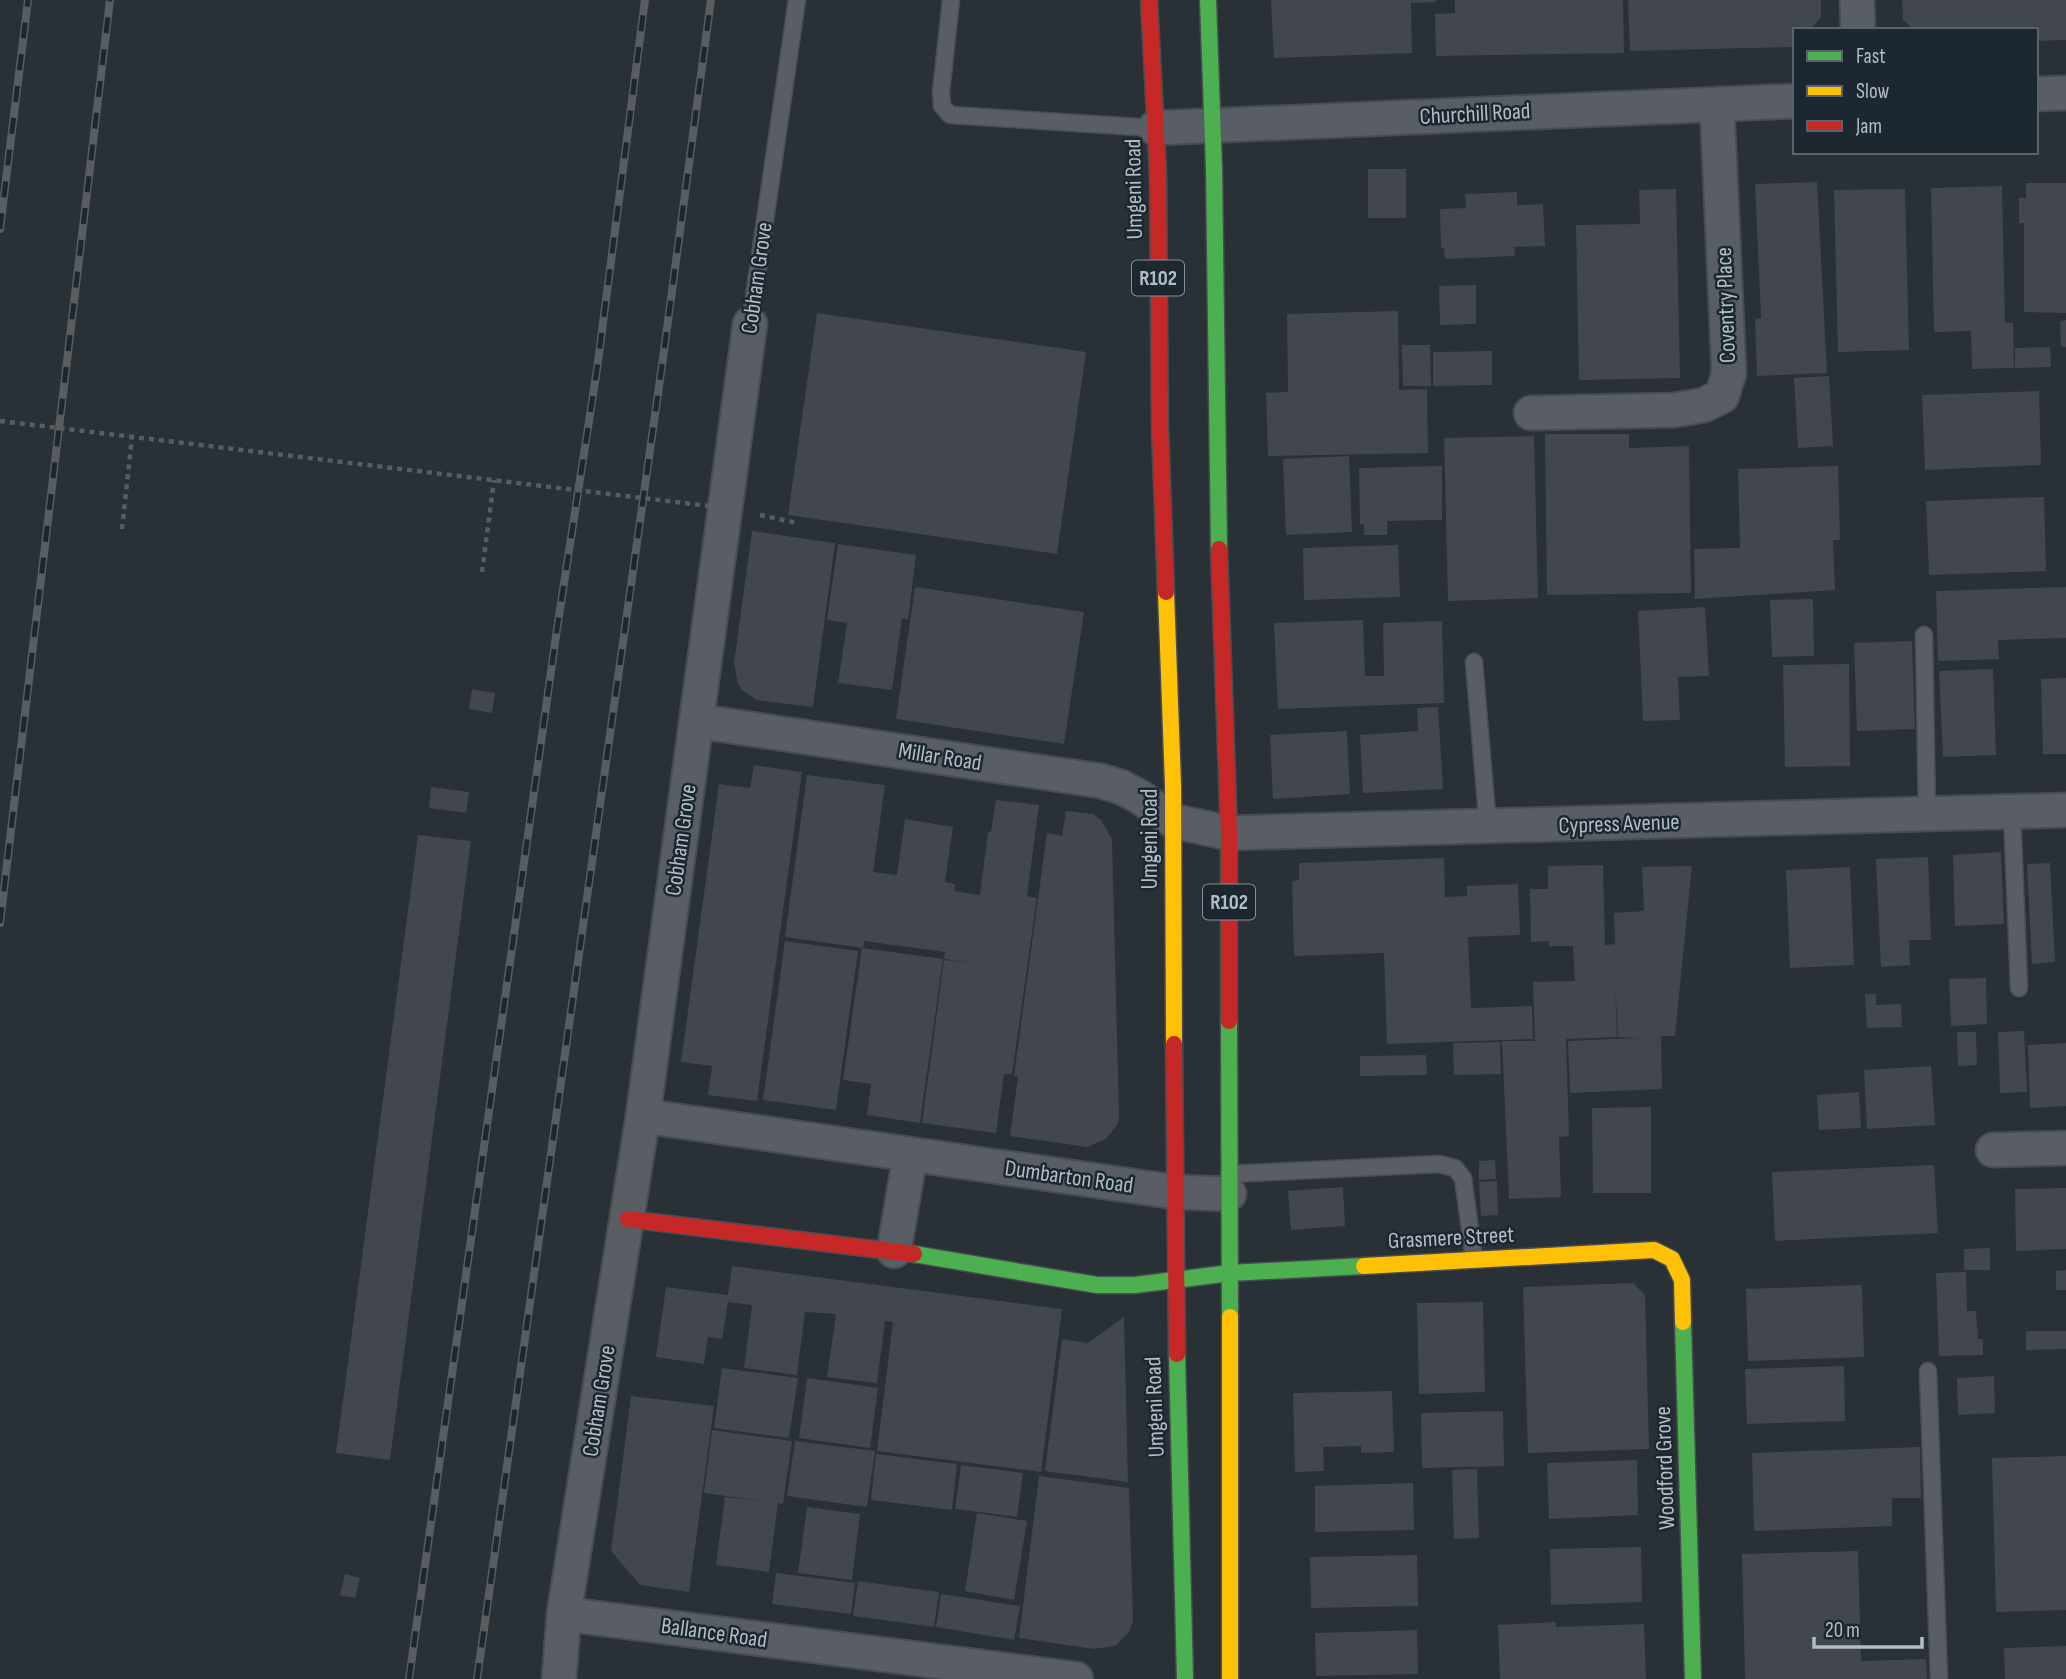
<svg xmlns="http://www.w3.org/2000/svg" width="2066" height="1679" viewBox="0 0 2066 1679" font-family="'Sofia Sans Condensed',sans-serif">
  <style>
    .building { fill: #41474c }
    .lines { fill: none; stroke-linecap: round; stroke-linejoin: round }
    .lane-casing { stroke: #474c51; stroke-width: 19 }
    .street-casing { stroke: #474c51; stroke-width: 37 }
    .fast-casing { stroke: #474c51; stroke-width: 19 }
    .slow-casing { stroke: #474c51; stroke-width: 19 }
    .jam-casing { stroke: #474c51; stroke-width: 19 }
    .path { stroke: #575d61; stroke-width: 4.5; stroke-dasharray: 5 5; stroke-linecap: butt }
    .lane { stroke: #595e64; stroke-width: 16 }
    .street { stroke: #595e64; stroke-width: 33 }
    .fast { stroke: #4caf50; stroke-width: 16 }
    .slow { stroke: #ffc107; stroke-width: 16 }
    .jam { stroke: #c62828; stroke-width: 16 }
    .rail-casing { stroke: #585d62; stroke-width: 8 }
    .rail { stroke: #1d2730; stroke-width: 5; stroke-dasharray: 16; stroke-linecap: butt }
    .path-bridge { stroke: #575d61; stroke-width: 4.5; stroke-dasharray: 5 5; stroke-linecap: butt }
    .labels { text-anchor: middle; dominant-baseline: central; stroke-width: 5; stroke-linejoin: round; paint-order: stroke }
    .shield { fill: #1d2730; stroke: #86909a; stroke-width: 2 }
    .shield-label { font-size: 21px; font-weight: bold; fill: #b3bdc7 }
    .street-label { font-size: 23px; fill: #b3bdc7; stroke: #1d2730 }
  </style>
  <rect width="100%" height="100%" fill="#293036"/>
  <path class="building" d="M1271,0H1436V2L1411,3L1412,53L1274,58Z
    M1455,0H1623L1624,53L1436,56L1435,14L1455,13Z
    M1628,0H1821V17L1810,30H1795L1794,47L1630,51Z
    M1902,0H2066V40L2036,41V30H1914L1903,20Z
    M1368,169H1406V218H1368Z
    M1817,182L1827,373L1757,376L1755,319L1761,318L1755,184Z
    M2026,183H2066V313L2024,312V223H2019V198H2026Z
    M2002,186L2005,323H2013L2014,368L1972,369L1971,331L1934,332L1931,188Z
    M1676,189L1680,378L1579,380L1576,225L1640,224L1639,190Z
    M1905,189L1909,350L1838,352L1834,190Z
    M1517,192V205L1543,204L1545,246L1514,247L1515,256L1445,259L1444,248H1441L1440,209L1466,208L1465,194Z
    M1476,285V324L1440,325L1439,286Z
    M1398,311L1399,390L1427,389L1428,453L1268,456L1266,393L1288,392L1287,314Z
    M817,313L1086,352L1057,554L788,515Z
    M2066,320V347H2061L2060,321Z
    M1402,345H1430L1431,386H1403Z
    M2050,347L2051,367L2015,368V348Z
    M1492,351V385L1433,386V352Z
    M1829,376L1833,446L1798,448L1794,378Z
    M2039,391L2041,465L1925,470L1922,395Z
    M1545,434H1629V448L1689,446L1691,593L1547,595Z
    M1534,436L1538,598L1448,601L1444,438Z
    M1349,456L1352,532L1286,535L1283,459Z
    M1442,466V520L1387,521V535H1364V524H1360L1359,468Z
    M1838,466L1840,540H1833L1835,590L1695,599L1694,549L1740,548L1738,469Z
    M2044,497L2046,571L1929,575L1926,501Z
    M752,531L835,543L813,707L757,700L742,690L738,684L734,663Z
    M838,544L916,555L908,620L902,618L892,690L838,683L847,623L827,620Z
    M1398,545L1400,597L1304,600L1303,548Z
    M915,587L1084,612L1064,744L896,719Z
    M2066,587V638L1998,640L1999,659L1938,661L1936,591Z
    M1813,599L1814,656L1772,657L1770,600Z
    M1705,607L1709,676L1678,677L1680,720L1643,721L1638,611Z
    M1363,620L1365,676H1384L1383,623L1442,621L1444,703L1278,709L1274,623Z
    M1912,641L1915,729L1857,731L1854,643Z
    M1849,664L1850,766L1785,767L1783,665Z
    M1993,669L1996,755L1943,757L1939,671Z
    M2066,678V754H2043L2041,679Z
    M472,689L495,693L492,713L469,709Z
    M1438,707L1443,789L1363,793L1360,735L1418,731L1417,708Z
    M1347,731L1350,794L1273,799L1270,735Z
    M754,765L802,772L757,1101L708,1095L712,1066L681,1062L719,784L750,788Z
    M807,775L885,785L873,872L897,875L905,819L953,827L945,882L955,884L954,891L980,895L988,832H991L996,800L1039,805L1027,896L1037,898L1012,1074H1004L996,1133L922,1123L944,960L972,963L944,959L945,952L864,941L863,948L785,937Z
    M431,787L469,792L466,813L429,808Z
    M1066,811L1093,814L1101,820L1112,839L1119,1117L1117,1125L1106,1139L1087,1147L1010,1136L1018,1077L1014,1076L1047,833L1062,836Z
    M418,835L471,841L390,1460L336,1453Z
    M2001,852L2004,924L1955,926L1953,855Z
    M1928,857L1931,940H1909L1910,965L1881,967L1876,859Z
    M1444,858L1445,897L1467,896V886L1518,884L1520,935L1468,937L1471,1008L1532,1006L1533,1039L1387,1044L1384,953L1294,956L1292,881L1299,880V863Z
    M2050,863L2055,962L2032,964L2027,864Z
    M1603,865L1605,945L1615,944L1614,913L1644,911L1642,867L1692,866L1675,1036H1661L1662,1089L1570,1093L1568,1041L1639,1038L1618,1037L1615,983L1617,1037L1566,1039L1569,1136L1559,1137L1561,1197L1509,1199L1502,1041H1535L1533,982L1575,981L1573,946H1549V941L1531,942L1530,889H1548V866Z
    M1850,867L1854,965L1790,968L1786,870Z
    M785,941L858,951L836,1110L763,1100Z
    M862,948L943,959L920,1123L867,1115L871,1084L843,1080Z
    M1986,978L1987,1024L1951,1026L1949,979Z
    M1865,994H1876V1005L1901,1004L1902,1027L1867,1028Z
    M2024,1031L2027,1092L2000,1093L1998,1032Z
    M1957,1032H1976L1977,1065L1958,1066Z
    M1500,1042L1501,1074L1454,1075L1453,1043Z
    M2066,1043V1106L2030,1108L2028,1045Z
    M1426,1055L1427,1075L1360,1076V1056Z
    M1931,1066L1935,1125L1867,1129L1864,1070Z
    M1859,1092L1861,1128L1819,1130L1817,1095Z
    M1651,1107V1193H1593L1592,1108Z
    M1495,1160L1496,1179L1479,1180V1161Z
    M1934,1165L1938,1233L1775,1241L1772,1172Z
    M1497,1181L1498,1215L1481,1216L1479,1182Z
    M1343,1187L1345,1226L1291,1230L1288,1191Z
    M2066,1188V1249L2016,1251L2015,1189Z
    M1990,1248V1270H1964V1249Z
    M732,1266L1062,1309L1041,1472L877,1451L893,1322L885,1321L877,1383L827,1377L836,1314L805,1312L797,1375L744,1368L752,1305L728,1302L722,1339L708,1337L704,1364L656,1357L666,1287L728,1295Z
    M2066,1270V1290H2056V1271Z
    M1966,1272L1967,1311H1976L1978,1339H1983V1355L1939,1356L1936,1273Z
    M1633,1283L1645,1295L1649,1449L1528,1453L1523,1287Z
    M1862,1285L1864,1357L1748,1361L1746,1289Z
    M1483,1302L1485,1392L1419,1394L1417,1303Z
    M1124,1317L1128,1482L1045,1471L1062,1339L1088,1343Z
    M2026,1331H2066V1349L2026,1350Z
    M1844,1366L1845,1421L1747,1424L1745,1369Z
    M722,1368L798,1378L789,1438L714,1428Z
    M1994,1376L1995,1413L1958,1415L1957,1378Z
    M807,1378L878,1388L870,1448L799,1438Z
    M1392,1391L1394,1452L1361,1453V1446L1323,1447L1324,1471L1295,1472L1293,1393Z
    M631,1396L714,1406L689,1592L640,1585L611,1551Z
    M1503,1411L1504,1466L1422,1468L1421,1413Z
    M712,1430L792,1441L783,1504L778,1503L769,1572L716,1565L725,1497L770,1502L704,1493Z
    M795,1441L875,1451L867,1507L787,1496Z
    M1920,1447L1921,1498H1892V1526L1754,1531L1752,1453Z
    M876,1454L957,1464L952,1510L871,1500Z
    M2066,1456V1610L1996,1612L1992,1458Z
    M1637,1460L1638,1515L1549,1519L1547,1463Z
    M961,1465L1023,1473L1017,1517L955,1509Z
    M1477,1469L1479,1538L1454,1539L1452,1470Z
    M1039,1476L1129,1488L1133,1621L1129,1632L1115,1646L1094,1649L1019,1638Z
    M1413,1483L1414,1530L1315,1532V1486Z
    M807,1507L860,1514L852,1580L798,1573Z
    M977,1513L1027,1521L1014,1600L965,1591Z
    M1641,1547L1642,1602L1551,1605L1550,1549Z
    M1858,1551L1861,1661L1926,1659L1927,1679H1745L1742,1554Z
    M1417,1555L1418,1606L1311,1608L1310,1557Z
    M776,1573L855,1583L851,1614L772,1604Z
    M345,1574L360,1578L355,1598L340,1595Z
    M858,1581L939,1592L934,1627L853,1616Z
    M941,1594L1020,1606L1014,1640L936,1627Z
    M1555,1622L1556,1627L1644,1624L1646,1679H1500L1498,1625Z
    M1417,1630L1418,1674L1316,1676L1315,1633Z
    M2066,1646V1679H2005L2004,1648Z"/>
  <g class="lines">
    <defs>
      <path id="lane" d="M951,0L941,92L942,106L950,115L1155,128
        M750,324L797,0
        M1924,635L1927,814
        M1474,662L1488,827
        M2012,812L2019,988
        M1229,1174L1439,1164L1455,1168L1463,1178L1474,1259
        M1928,1371L1939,1679"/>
      <path id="street" d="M1857,0L1858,30
        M2036,94L2066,93
        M1155,128L1795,101
        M1531,413L1675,410L1704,405L1722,396L1729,373L1717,104
        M697,721L1101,781L1121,787L1140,797L1173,821L1229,833L2066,810
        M643,1116L1175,1192L1229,1194
        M1993,1150L2066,1148
        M894,1251L910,1156
        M564,1614L1076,1679
        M559,1679L564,1614L643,1116L750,324"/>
      <path id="fast" d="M1208,0L1214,168L1219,549
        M1229,1021L1230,1317
        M914,1254L1097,1285H1135L1230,1273L1364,1266
        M1683,1322L1693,1679
        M1177,1354L1185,1679"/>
      <path id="slow" d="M1166,592L1173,785L1174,1044
        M1364,1266L1654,1250L1672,1259L1682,1280L1683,1322
        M1230,1317V1679"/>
      <path id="jam" d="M1149,0L1158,173L1160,428L1166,592
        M1219,549L1229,833V1021
        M1174,1044L1177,1354
        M628,1219L914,1254"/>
    </defs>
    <use href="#lane" class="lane-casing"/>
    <use href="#street" class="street-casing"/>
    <use href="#fast" class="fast-casing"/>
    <use href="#slow" class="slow-casing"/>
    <use href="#jam" class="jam-casing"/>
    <path class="path" d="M760,515L797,523
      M122,529L132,437
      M482,572L494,480"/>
    <use href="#lane" class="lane"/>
    <use href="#street" class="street"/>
    <use href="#fast" class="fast"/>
    <use href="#slow" class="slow"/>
    <use href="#jam" class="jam"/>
    <defs>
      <path id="rail" d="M0,229L28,0
        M0,923L110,0
        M409,1679L557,629L597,369L645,0
        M477,1679L663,358L711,0"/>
    </defs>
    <use href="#rail" class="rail-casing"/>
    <use href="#rail" class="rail"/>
    <path class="path-bridge" d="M0,421L726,508"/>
  </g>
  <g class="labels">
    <g class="shield">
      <rect x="1132" y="260.5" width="52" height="35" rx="5"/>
      <rect x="1203" y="884.5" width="52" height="35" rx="5"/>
    </g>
    <g class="shield-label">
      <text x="1158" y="278">R102</text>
      <text x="1229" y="902">R102</text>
    </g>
    <g class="street-label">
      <text transform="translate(1475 114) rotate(-3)">Churchill Road</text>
      <text transform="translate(1134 189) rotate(-91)">Umgeni Road</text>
      <text transform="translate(757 278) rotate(-82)">Cobham Grove</text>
      <text transform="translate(1726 305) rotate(-92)">Coventry Place</text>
      <text transform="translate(940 757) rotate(9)">Millar Road</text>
      <text transform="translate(1619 824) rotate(-2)">Cypress Avenue</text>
      <text transform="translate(1150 839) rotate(-90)">Umgeni Road</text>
      <text transform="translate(681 840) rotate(-82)">Cobham Grove</text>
      <text transform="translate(1069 1177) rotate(8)">Dumbarton Road</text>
      <text transform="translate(1451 1238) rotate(-3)">Grasmere Street</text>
      <text transform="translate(599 1401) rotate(-81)">Cobham Grove</text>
      <text transform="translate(1155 1407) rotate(-92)">Umgeni Road</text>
      <text transform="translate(1665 1468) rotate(-92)">Woodford Grove</text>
      <text transform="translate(714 1633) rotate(8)">Ballance Road</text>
    </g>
  </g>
  <rect x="1793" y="28" width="245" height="126" fill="#1d2730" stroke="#59636c" stroke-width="2"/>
  <rect x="1807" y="51" width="35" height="10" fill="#4caf50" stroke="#59636c" stroke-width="2"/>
  <text x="1856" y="63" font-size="21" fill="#b3bdc7">Fast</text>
  <rect x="1807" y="86" width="35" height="10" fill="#ffc107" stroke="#59636c" stroke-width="2"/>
  <text x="1856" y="98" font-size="21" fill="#b3bdc7">Slow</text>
  <rect x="1807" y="121" width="35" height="10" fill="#c62828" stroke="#59636c" stroke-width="2"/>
  <text x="1856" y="133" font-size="21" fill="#b3bdc7">Jam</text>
  <path d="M1814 1637v10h108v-10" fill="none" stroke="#b3bdc7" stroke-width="3.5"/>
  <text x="1825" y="1637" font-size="21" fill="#b3bdc7" stroke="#1d2730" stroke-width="5" paint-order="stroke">20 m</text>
</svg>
